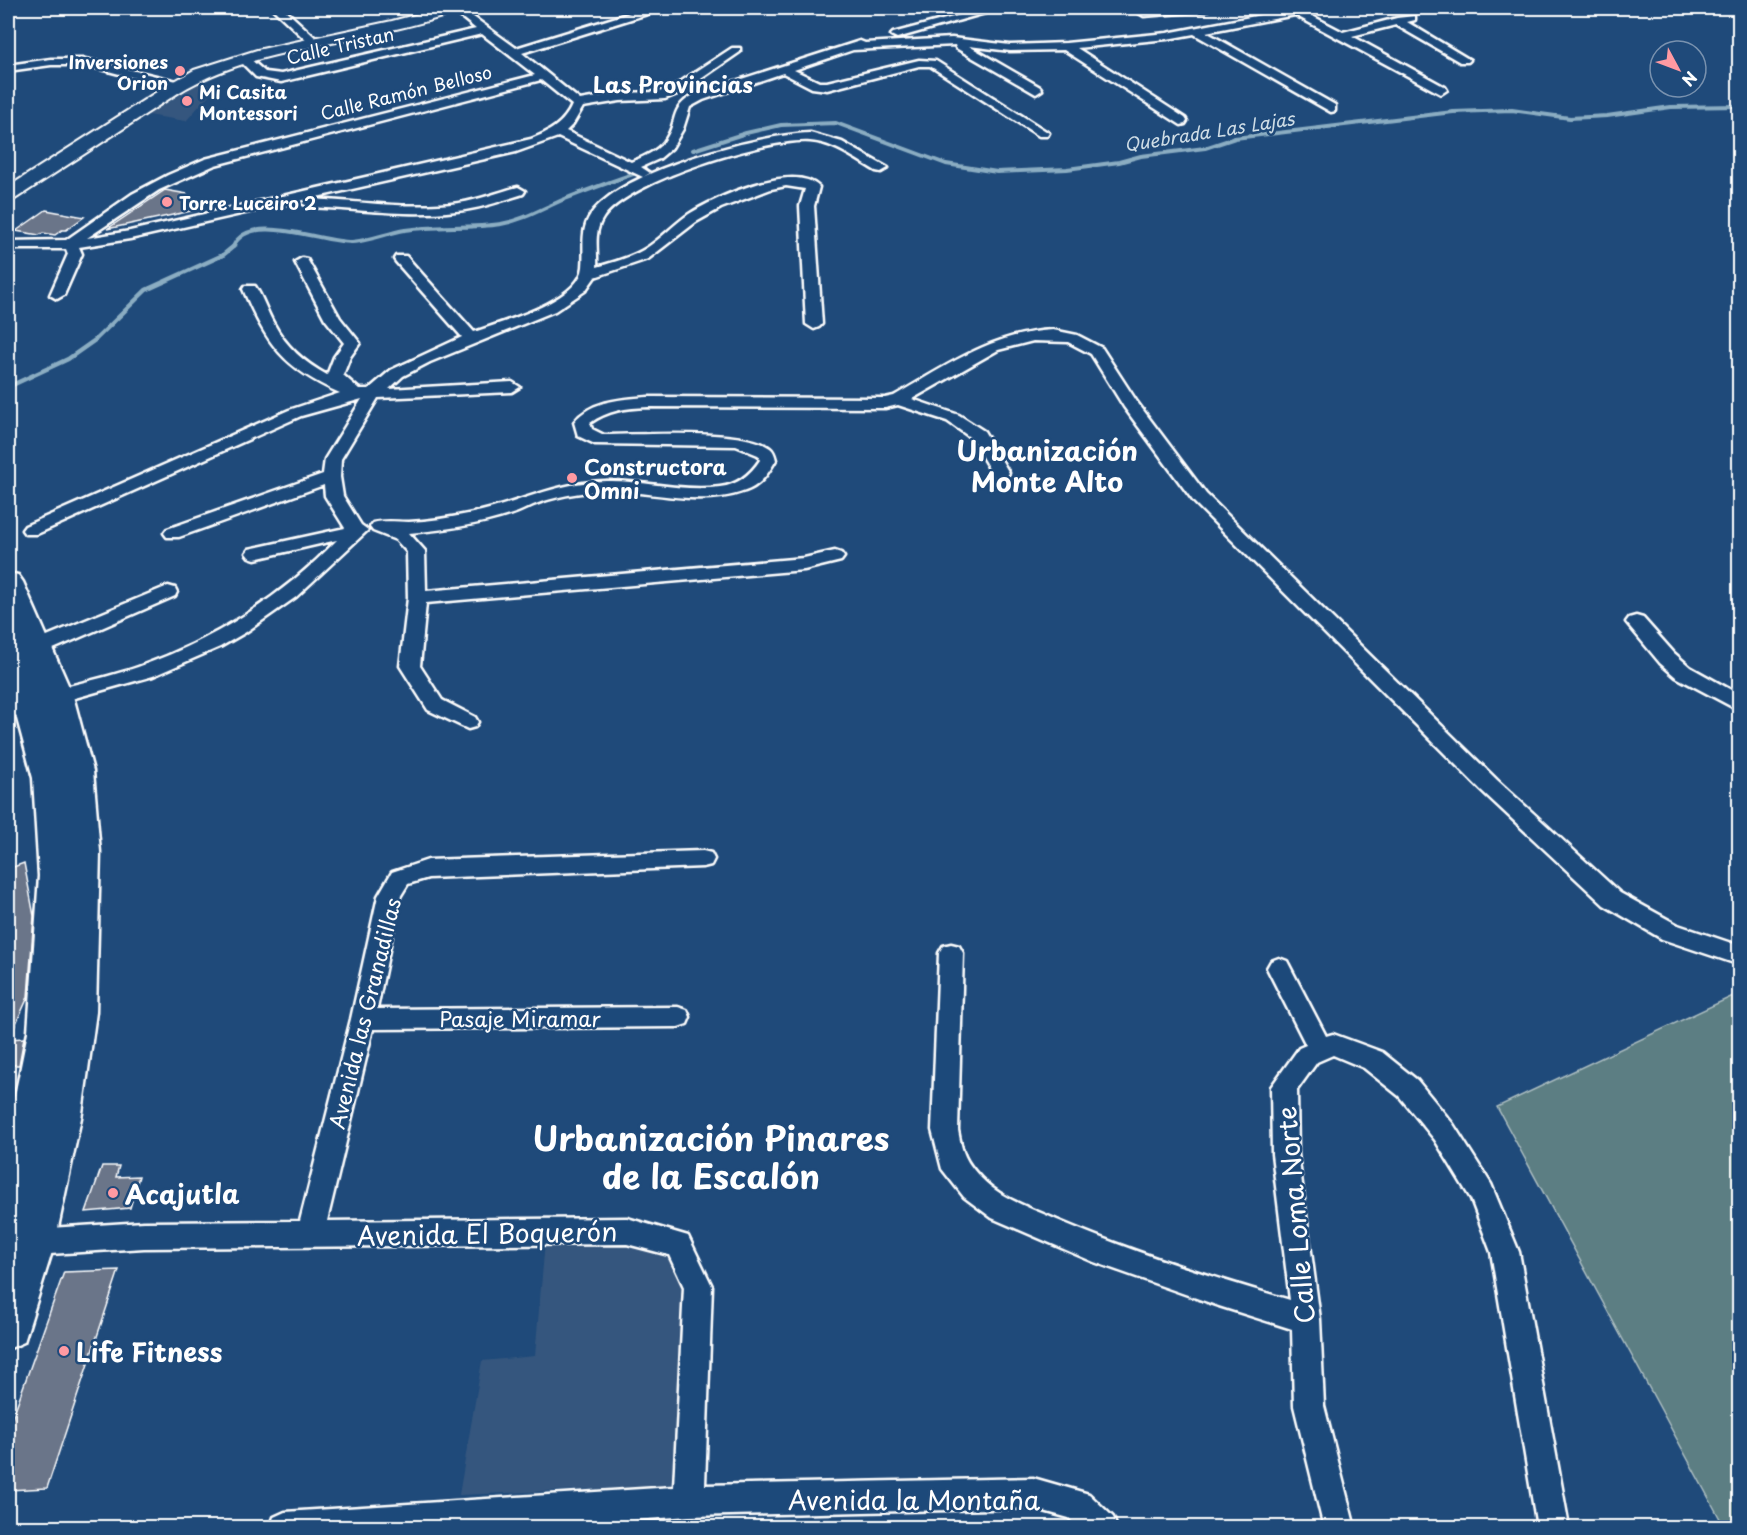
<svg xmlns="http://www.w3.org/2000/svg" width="1747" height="1535" viewBox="0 0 1747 1535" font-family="'Playpen Sans',sans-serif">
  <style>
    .built { fill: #36577e }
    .green { fill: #5b7e83; stroke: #adbec1; stroke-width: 1.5 }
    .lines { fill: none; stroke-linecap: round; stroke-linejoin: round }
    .stream-far1 { stroke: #8badc2; stroke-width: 4 }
    .stream { stroke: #8badc2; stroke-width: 4.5 }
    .building { fill: #6a7489; stroke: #fff; stroke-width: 1.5 }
    .street-casing { stroke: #fff; stroke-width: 5 }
    .secondary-casing { stroke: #fff; stroke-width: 4 }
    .primary-casing { stroke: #fff; stroke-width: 5 }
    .street { fill: #1f4a7a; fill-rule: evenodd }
    .secondary { fill: #1f4a7a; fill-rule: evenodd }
    .primary { fill: #1f4a7a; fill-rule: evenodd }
    .poi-dot { fill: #ff9aa2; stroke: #1f4a7a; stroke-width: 2 }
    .labels { text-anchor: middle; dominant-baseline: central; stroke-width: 5; stroke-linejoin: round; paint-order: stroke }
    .far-street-label { font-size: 18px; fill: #fff; stroke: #1f4a7a }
    .far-poi-label { font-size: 18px; font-weight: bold; fill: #fff; stroke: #1f4a7a; text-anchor: start }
    .far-water-label { font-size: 18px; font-style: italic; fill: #cfdde6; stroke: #1f4a7a }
    .poi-label { font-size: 21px; font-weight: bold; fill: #fff; stroke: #1f4a7a; text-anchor: start }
    .street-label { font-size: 21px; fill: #fff; stroke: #1f4a7a }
    .far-district-label { font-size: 22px; font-weight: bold; fill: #fff; stroke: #1f4a7a }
    .near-poi-label { font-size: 26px; font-weight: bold; fill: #fff; stroke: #1f4a7a; text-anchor: start }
    .near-street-label { font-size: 26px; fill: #fff; stroke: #1f4a7a }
    .district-label { font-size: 27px; font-weight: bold; fill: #fff; stroke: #1f4a7a }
    .near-district-label { font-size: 33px; font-weight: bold; fill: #fff; stroke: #1f4a7a }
  </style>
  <rect width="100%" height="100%" fill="#1f4a7a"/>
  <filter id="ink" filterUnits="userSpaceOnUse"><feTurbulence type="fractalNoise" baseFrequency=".0167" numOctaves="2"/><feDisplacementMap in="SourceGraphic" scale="12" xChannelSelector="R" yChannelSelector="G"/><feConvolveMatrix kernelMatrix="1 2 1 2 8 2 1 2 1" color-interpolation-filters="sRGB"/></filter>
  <g filter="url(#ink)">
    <path class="built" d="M202,81L215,88L186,121L148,115Z
      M627,1241L666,1252L683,1289L673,1486L459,1495L482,1361L535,1356L545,1242Z"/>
    <path class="green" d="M1739,995L1740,1527L1725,1528L1497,1107L1733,996Z"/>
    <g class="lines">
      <path class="stream-far1" d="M693,150L746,133L781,125L836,123L946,164L997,172L1067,169L1119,162L1141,156L1205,148L1235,138L1453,112L1512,110L1570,118L1607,116L1671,107L1740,106
        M233,247C248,210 323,243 352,242C370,241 387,233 405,230C437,225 470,229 501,224C524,220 543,208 565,199C587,190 610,182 633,174"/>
      <path class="stream" d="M8,387L68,359L95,340L146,290L223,255L234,246"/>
    </g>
    <path class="building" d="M165,190L187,194L196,210L107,229Z
      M46,210L84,217L66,230H62L55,235L43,233L39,235L16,231Z
      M24,863L34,916L28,997L9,1039L24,1038L19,1065H8V952L10,942L8,869Z
      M102,1166H119L116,1177L139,1176L130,1208L86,1212Z
      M119,1270L47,1488L8,1490V1430L64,1272Z"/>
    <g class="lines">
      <defs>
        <path id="street" d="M272,8H283L319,41V45H311Z
          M450,8H461L516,48L646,8H661L660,10L522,53L580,100L620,93L659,92L674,86L732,48H740V52L682,92L665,99L620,101L583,107L573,124L566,131L631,162C643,157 656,152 664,142C680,121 667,110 695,94L860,41L865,43L952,38L1010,45L1066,43L1167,33L1297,8L1343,32L1397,18L1415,16V20L1407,22L1470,60L1468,62H1460L1396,25L1352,36L1445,87L1447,90L1441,94L1295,15L1206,32L1335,105V111L1331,112L1194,34L1167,39L1077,48L1185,118L1187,121L1185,124L1181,125L1064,50L1010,51L969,46L1040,87L1042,90L1036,94L956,48L955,45L853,50L794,70L819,82H827L919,60L936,61L1049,133L1047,136H1039L930,66H919L827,90L812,88L783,73L703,100L690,107L683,129L672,148L659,159L641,167L650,173L643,177L558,137L516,152L130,239L79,247L82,254L64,295L57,299L50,295L68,254L66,249H8V241L66,240L132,194L168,175L205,159L535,75L482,34L281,82L256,77L239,60L241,58H249L265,72L281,74L476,29ZM541,80L572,105C564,124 549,132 531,139L130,231L87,238L159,190L215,165Z
          M987,8H1003L897,38L891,35L893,33Z
          M1171,8H1210L1205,11L1144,16L1139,13L1144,10Z
          M51,59H85L181,82L183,85L177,89L85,65H51L8,71V65Z
          M810,133L842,142L888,168L881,172L876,171C857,160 833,142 810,141C767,138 627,181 603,218C593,233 598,250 597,267C614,262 630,258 645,249C661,239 673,225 689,214C714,198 794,161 819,187L814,206L822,324L819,327L814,329L806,324L800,206L805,189L786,186L771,189L721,208L696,222L648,259L595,277L585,291L555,311L430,362L403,376L389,389L512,382L520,387L512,392L378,398L341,459L340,477L343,496L361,525L368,530L296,597L246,632L220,647L153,676L57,703L50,701L47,696L50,691C79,683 109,677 138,667C213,641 282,597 337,540L255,559L249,557L246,553L249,549L345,528L325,496L324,485L179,537H167L164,533L167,529L323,474L325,459L362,399L301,416L37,534H25L22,530L25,526L289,410L340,393C284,368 267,345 243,289L245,286H255C263,298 267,312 274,324C286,347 305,363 327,375L334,357L344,343L325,319L295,262L302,258L307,259L340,318L360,343L350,357L343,375L359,389H369L391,370L462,337L396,262L394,259L396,256H406L474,332C502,322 580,301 583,267C585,245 579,228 594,210C629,169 756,135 810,133Z
          M518,187L525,191L523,194C501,201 479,209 456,211C407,217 358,209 309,207L302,203L309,199C359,201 410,210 459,203C479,200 498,192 518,187Z
          M1053,330L1077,335L1102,348L1137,402L1206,494L1497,780L1620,893L1678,925L1740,946V965L1662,939L1604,905L1481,790L1194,502L1124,407L1091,354L1068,342L1033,341L998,350L912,399L959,415L984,431L1009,473L1006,477H994L971,438L947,421L898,405L885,408L648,407C626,408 608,410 590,423L592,429L604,435C640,435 744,428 770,448C774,451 775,456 776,460C768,473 761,486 745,491C699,508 651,490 605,491C581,492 555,496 533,505C526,508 519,512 512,514C479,525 443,530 409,533L425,551L426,591L804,558L835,551L841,553L844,557L841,561L804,570L426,603L420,666L442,700L475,717L478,722L475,727L468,729L428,710L400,666L408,598L407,552L396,540L373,531L370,527L373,523C384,520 397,522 409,522C429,521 449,518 468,514C516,505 555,482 606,481C643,480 682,492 720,487C738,485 750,475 760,460L758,455L736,446L595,444L578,436L574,422C591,400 623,399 648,397L885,398L894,396C945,367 992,333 1053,330Z
          M168,586L175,588L177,592L175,596L44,653L37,654L30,653L27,648L30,643Z
          M1636,616L1643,618L1674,653L1690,667L1740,695V711L1676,677L1660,663L1626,622L1629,618Z
          M30,696L37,698L40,703L37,708L8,718V704Z
          M703,851L711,853L714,859L711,865L703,867L428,878L408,884L400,897L377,1009L678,1007L687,1010L690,1017L687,1024L678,1027L373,1029L327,1221L627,1218L688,1236L712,1286L705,1485L1033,1478L1089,1494L1113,1517L1117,1528H1079L1069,1518L1033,1508L689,1516L524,1528H270L274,1517L285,1512L674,1487L684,1287L669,1255L627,1244L144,1248L34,1255L24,1251L20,1242L24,1233L34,1229L144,1222L300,1221L351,1019L378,896L392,872L428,860Z
          M951,944L959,946L963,953L958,1130C962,1153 965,1161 981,1178C1001,1199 1031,1208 1057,1220C1132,1252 1211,1277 1290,1300L1272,1154L1271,1087L1299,1048L1306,1045L1267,968L1271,961L1279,958L1287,961L1326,1036L1333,1034L1382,1052L1417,1080L1453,1124L1491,1184L1519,1252L1568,1521L1565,1528H1539L1536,1521L1491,1252L1471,1199L1435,1140L1399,1096L1364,1068L1333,1055L1317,1062L1297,1090L1298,1154L1320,1319L1324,1406L1355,1528H1324L1294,1406L1292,1329L1219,1306L1094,1262L992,1218L964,1197L942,1169L932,1130L939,953L943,946Z"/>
        <path id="secondary" d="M441,8H464L462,11C427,22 393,30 358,38C298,50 231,60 178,93L15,199L8,201V187L166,86L194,70L257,50L392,21Z"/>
        <path id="primary" d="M8,573L18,575L23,582L73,696L93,771L100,852L96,1012L82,1113L55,1242L24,1342L8,1349V1258L10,1250L8,1251V1130L28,1032L39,876L33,778L8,685V634L16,636L8,616Z"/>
      </defs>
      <use href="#street" class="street-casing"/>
      <use href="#secondary" class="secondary-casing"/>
      <use href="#primary" class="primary-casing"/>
      <use href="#street" class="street"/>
      <use href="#secondary" class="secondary"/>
      <use href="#primary" class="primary"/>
    </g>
  </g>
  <g class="poi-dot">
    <circle cx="180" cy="71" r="6"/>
    <circle cx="187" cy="101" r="6"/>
    <circle cx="167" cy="202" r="6"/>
    <circle cx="572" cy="478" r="6"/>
    <circle cx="113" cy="1193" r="6"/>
    <circle cx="64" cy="1351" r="6"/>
  </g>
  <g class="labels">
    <g class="far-street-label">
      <text transform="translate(340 45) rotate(-13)">Calle Tristan</text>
      <text transform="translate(406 92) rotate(-14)">Calle Ramón Belloso</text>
    </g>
    <g class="far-poi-label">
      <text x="168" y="61" text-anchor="end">Inversiones<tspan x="168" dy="21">Orion</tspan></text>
      <text x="199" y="91">Mi Casita<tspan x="199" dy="21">Montessori</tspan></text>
      <text x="179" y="202">Torre Luceiro 2</text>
    </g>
    <g class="far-water-label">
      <text transform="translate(1209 131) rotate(-9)">Quebrada Las Lajas</text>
    </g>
    <g class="poi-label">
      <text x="584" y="466">Constructora<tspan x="584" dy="24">Omni</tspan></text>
    </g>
    <g class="street-label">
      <text transform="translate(364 1013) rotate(-76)">Avenida las Granadillas</text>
      <text x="520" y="1018">Pasaje Miramar</text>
    </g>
    <g class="far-district-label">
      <text x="673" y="83">Las Provincias</text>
    </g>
    <g class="near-poi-label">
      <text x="125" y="1193">Acajutla</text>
      <text x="76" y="1351">Life Fitness</text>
    </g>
    <g class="near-street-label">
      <text transform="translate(1295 1215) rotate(-95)">Calle Loma Norte</text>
      <text transform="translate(487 1233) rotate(-1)">Avenida El Boquerón</text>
      <text x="914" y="1499">Avenida la Montaña</text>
    </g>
    <g class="district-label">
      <text x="1047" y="449">Urbanización<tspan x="1047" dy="31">Monte Alto</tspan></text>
    </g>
    <g class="near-district-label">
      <text x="711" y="1137">Urbanización Pinares<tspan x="711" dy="38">de la Escalón</tspan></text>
    </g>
  </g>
  <rect width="1747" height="1535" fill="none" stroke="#1f4a7a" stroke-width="30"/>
  <rect x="15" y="15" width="1717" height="1505" fill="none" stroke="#fff" stroke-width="2" filter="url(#ink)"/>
  <g transform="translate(1678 69) rotate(131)"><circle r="28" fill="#1f4a7a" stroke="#7992af" stroke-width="1.5"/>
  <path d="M0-4.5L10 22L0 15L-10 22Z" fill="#ff9aa2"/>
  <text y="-9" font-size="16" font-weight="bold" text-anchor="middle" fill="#ffffff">N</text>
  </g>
</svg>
